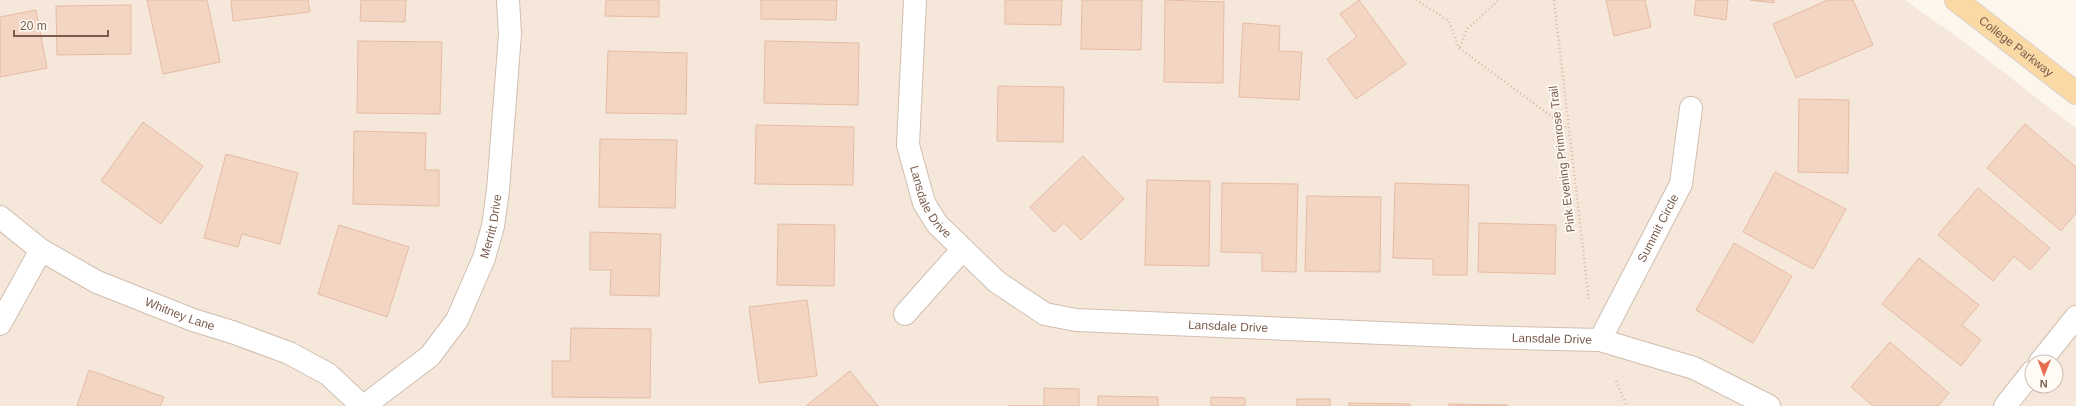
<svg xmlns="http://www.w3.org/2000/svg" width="2076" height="406" viewBox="0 0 2076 406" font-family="Helvetica,sans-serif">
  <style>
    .residential { fill: #f5e8da; fill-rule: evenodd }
    .building { fill: #f3d5c3; stroke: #e6bba3 }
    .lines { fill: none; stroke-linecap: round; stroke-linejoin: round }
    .minor-casing { stroke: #d1beb0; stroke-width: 24 }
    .major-casing { stroke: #dad1cd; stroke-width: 24 }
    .path { stroke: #d9b8a5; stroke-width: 2.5; stroke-dasharray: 1 3; stroke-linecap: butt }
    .minor { stroke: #fff; stroke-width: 22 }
    .major { stroke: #fbd9a5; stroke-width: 22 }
    .labels { text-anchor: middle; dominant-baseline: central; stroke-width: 3.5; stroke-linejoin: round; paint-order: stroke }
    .street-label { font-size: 12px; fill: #7a5c4d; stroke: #fffaf3 }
  </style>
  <rect width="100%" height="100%" fill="#fdf6ec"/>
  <path class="residential" d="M0,0H1905L1968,45L2076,128V406H0ZM2032,362H2056V386H2032Z"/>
  <path class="building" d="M147,0H207L220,62L163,74Z
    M231,0H308L310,12L233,21Z
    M361,0H406L405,22L360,21Z
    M606,0H659V17L605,16Z
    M761,0H837L836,20L761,19Z
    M1005,0H1062L1061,25L1005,24Z
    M1082,0H1142L1141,50L1081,49Z
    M1165,0L1224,2L1223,83L1164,82Z
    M1359,0L1406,64L1356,99L1327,59L1357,37L1340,14Z
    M1606,0H1645L1651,27L1614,36Z
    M1696,0H1728L1726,20L1694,15Z
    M1750,0H1774V3Z
    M1828,0H1853L1873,45L1796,78L1773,24Z
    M131,5V54L57,55L56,6Z
    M36,10L47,68L0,77V17Z
    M1243,23L1280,26L1279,51L1302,52L1299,100L1239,97Z
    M358,41L442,42L440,114L357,113Z
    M765,41L859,43L858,105L764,103Z
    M608,51L687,53L686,114L606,113Z
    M998,86L1064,87L1063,142L997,141Z
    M1799,99L1849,100L1848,173L1798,172Z
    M143,122L203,166L161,224L101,181Z
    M2025,124L2076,167V213L2061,231L1987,168Z
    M756,125L854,127L853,185L755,184Z
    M354,131L426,133L425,170H439V206L353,204Z
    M600,139L677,140L675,208L599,207Z
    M226,154L298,173L280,244L242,234L238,247L204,238Z
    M1083,156L1124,199L1081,240L1064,223L1054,232L1030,207Z
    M1775,172L1846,209L1813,269L1743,232Z
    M1147,180L1210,181L1209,266L1145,265Z
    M1222,183L1298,184L1296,272L1262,271V253L1221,252Z
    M1395,183L1469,185L1467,275H1433V259L1393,258Z
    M1978,188L2050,248L2030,270L2014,256L1993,281L1938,235Z
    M1307,196L1381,197L1380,272L1305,271Z
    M1479,223L1556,225L1555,274L1478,272Z
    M778,224L835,225L834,286L777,285Z
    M339,225L409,247L387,317L318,294Z
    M590,232L661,234L659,296L610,295L611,270H590Z
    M1734,243L1792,276L1753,343L1696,310Z
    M1919,258L1979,305L1962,325L1981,340L1961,366L1882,304Z
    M807,300L817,376L759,383L749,307Z
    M571,328L651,329L650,398L552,397V361H570Z
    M1890,342L1949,393L1938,406H1873L1851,387Z
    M89,370L164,397L160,406H77Z
    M850,371L878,406H806Z
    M1044,388L1079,389V406H1008H1044Z
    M1098,396L1158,397V406H1098Z
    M1211,397L1245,398V406H1211Z
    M1297,399H1330V406H1297Z
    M1349,403L1410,404V406H1349Z
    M1449,404L1508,405V406H1449Z"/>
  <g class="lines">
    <defs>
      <g id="minor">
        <path id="s1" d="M915,0L908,145L924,203L937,224L997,282L1045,314L1076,320L1476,337L1600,340L1694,368L1769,406"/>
        <path id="s2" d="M0,217L41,250L97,282L193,320L232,332L289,353L328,374L362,406"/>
        <path d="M905,314L963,249"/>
        <path d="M0,324L41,250"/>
        <path id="s3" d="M1600,340L1681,184L1691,108"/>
        <path d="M2040,362L2076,317"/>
        <path id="s4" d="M364,406L430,356L457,320L484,258L493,226L498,190L510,34L508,0"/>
        <path d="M2005,406L2032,372"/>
      </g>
      <g id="major">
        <path id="s5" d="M1956,0L2076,93"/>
      </g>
    </defs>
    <use href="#minor" class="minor-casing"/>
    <use href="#major" class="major-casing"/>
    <path class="path" d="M1416,0L1449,21L1459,48L1567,128
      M1554,0L1589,301
      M1460,47L1467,29L1499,0
      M1616,381L1627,406"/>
    <use href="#minor" class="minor"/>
    <use href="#major" class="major"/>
  </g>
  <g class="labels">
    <g class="street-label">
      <text stroke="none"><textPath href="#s5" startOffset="76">College Parkway</textPath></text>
      <text transform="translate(1562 159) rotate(-97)">Pink Evening Primrose Trail</text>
      <text stroke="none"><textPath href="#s1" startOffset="207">Lansdale Drive</textPath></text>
      <text stroke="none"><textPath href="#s4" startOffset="228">Merritt Drive</textPath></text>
      <text stroke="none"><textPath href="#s3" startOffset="126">Summit Circle</textPath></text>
      <text stroke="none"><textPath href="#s2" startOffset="206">Whitney Lane</textPath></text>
      <text stroke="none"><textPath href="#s1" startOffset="555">Lansdale Drive</textPath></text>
      <text stroke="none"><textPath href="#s1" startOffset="879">Lansdale Drive</textPath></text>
    </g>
  </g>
  <g transform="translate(2044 374) rotate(181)"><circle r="19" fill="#fffaf3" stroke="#cabbb1"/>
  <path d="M0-3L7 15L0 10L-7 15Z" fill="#e76f51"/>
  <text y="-6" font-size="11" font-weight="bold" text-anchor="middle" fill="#7a5c4d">N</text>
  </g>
  <path d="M14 30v6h94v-6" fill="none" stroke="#7a5c4d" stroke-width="2"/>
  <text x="20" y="30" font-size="12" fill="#7a5c4d" stroke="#fffaf3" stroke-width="3" paint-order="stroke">20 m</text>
</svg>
